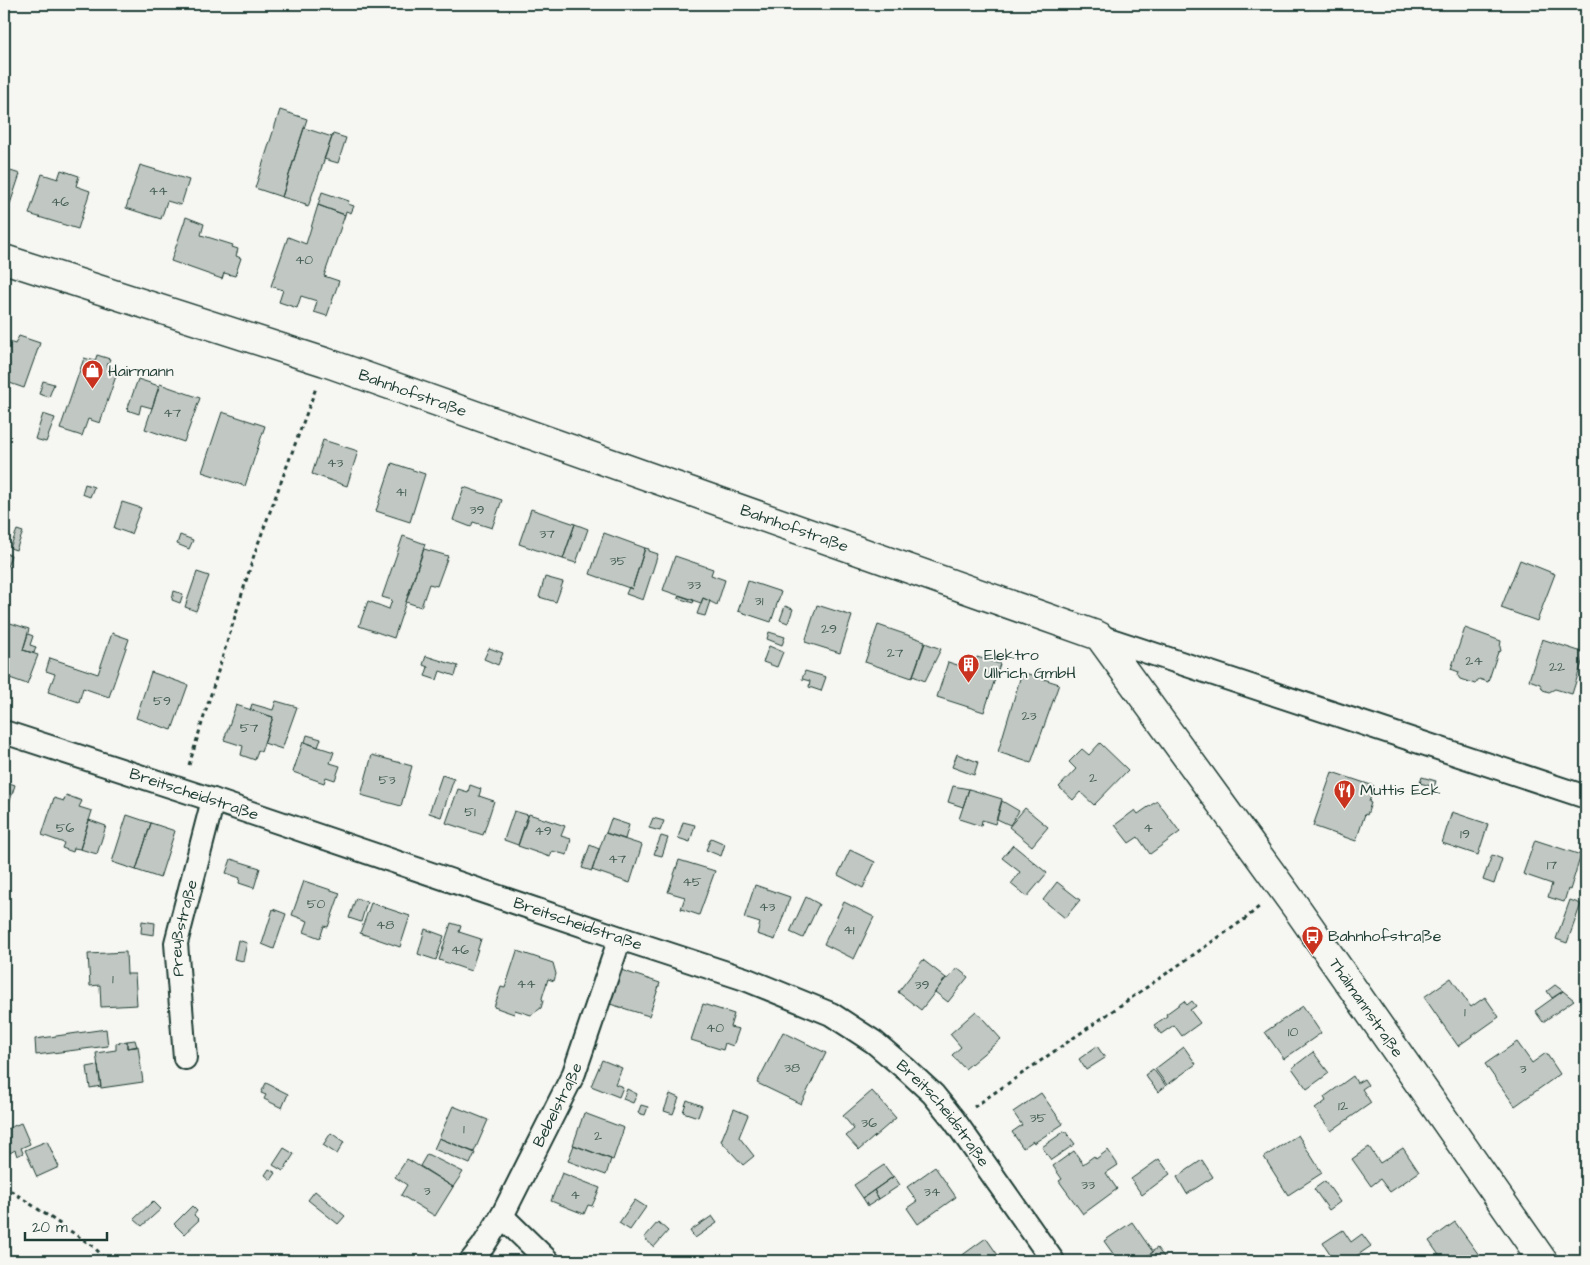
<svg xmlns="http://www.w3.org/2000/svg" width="1590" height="1265" viewBox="0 0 1590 1265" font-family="'Architects Daughter',sans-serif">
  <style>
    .building { fill: #c1c8c3; stroke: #1f3d34 }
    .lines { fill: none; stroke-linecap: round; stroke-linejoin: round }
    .street-casing { stroke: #1f3d34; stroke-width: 26 }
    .secondary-casing { stroke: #1f3d34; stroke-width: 31 }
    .path { stroke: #1f3d34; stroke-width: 3; stroke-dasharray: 4 4; stroke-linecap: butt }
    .street { stroke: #f6f6f2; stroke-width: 22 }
    .secondary { stroke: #f6f6f2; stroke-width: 28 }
    .labels { text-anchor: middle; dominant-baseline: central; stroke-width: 4; stroke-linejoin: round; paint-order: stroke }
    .number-label { font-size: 14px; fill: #486058 }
    .poi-label { font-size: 16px; fill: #1f3d34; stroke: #f6f6f2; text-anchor: start }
    .street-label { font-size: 16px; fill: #1f3d34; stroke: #f6f6f2 }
  </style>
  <rect width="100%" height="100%" fill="#f6f6f2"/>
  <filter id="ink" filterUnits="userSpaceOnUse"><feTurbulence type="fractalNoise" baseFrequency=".02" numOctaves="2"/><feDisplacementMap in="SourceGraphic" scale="10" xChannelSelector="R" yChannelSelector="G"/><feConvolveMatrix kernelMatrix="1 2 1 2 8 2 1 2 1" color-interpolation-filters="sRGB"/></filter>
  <g filter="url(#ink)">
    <path class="building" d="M280,110L307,119L282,197L255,188Z
      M304,128L332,137L308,207L305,206L306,204L282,197Z
      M333,134L346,138L338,163L324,159Z
      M140,165L189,180L181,205L167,201L161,219L126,208Z
      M4,169L20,174L8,210L4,208Z
      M61,170L79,176L76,186L90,191L78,229L29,214L42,174L58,179Z
      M322,192L349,201L348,204L354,206L351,213L346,211L345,215L318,205Z
      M318,205L345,215L324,276L339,281L327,316L314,312L317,301L301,296L297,308L279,302L283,290L271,286L288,237L306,244Z
      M186,217L204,224L201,235L233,245L232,247L238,249L236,256L241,258L235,276L224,273L222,279L171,261Z
      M19,336L40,343L24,388L4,381V340L15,344Z
      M97,355L110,359L107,366L118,370L100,423L88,419L82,436L60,429L84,358L95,361Z
      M138,379L159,386L152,408L141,405L139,414L127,410Z
      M43,381L54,384L49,397L39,394Z
      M160,384L200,398L184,442L145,429Z
      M222,412L265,426L245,486L202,472Z
      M43,414L55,418L46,442L35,439Z
      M323,440L358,451L347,486L312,474Z
      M392,463L425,474L410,522L376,511Z
      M85,484L94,487L90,497L82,494Z
      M464,487L502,500L492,528L473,522L471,527L453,520Z
      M122,502L141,508L131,534L114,528Z
      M531,509L575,524L563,559L519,544Z
      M575,524L588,529L576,563L563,559Z
      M17,530L23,532L16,550L10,548Z
      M604,533L645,548L632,589L590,574Z
      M180,535L193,540L189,549L177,544Z
      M403,536L425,544L394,638L359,626L368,601L389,609L392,600L382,597Z
      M645,548L649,549V551L658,554L643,600L626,594L629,587L632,589Z
      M424,549L448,556L437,586L429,584L421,607L406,602Z
      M4,553L11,555L4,578Z
      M675,556L713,569L711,575L725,580L717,605L703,598L701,603L663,590Z
      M1520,560L1555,574L1537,621L1501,608Z
      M197,572L209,576L196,611L185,607Z
      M545,577L563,582L556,602L539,597Z
      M748,581L781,592L771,622L738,611Z
      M174,591L183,594L180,603L172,600Z
      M679,595L694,600L693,603L678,598Z
      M703,598L710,601L705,616L697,614Z
      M817,605L852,616L840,653L805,642Z
      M785,606L793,609L788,623L780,620Z
      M4,621L29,629L23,650L38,655L27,684L4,676Z
      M878,625L925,641L912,678L865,662Z
      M1465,628L1501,641L1500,647L1501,651L1498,652L1488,682L1479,679L1475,684L1460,679L1458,676L1459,672L1451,669Z
      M769,632L785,637L782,645L767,639Z
      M112,633L129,639L109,697L83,688L79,702L48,692L55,674L46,671L50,658L98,674Z
      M28,634L33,636L30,645L36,647L34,653L23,650Z
      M1542,639L1585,653L1572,694L1555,689L1549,692L1543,690L1540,684L1529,680Z
      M925,643L941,649L925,681L913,676Z
      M769,646L783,652L777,667L763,662Z
      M489,648L503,653L498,665L484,659Z
      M426,656L458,666L455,676L440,671L437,680L425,676L428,667L423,665Z
      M977,657L1000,664L984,712L937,697L948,662L973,670Z
      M805,671L826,677L821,691L809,687L810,681L802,679Z
      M151,672L188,685L172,730L136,718Z
      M1022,672L1059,684L1031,763L998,752Z
      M276,701L297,707L282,749L264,743L273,717L250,710L252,704L273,710Z
      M236,705L273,717L261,752L258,750L255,760L241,755L243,746L224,740Z
      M307,735L321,739L318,747L305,742Z
      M303,742L334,752L330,763L340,766L335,780L326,777L324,783L293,772Z
      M1100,743L1128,770L1094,805L1080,792L1073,800L1059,787L1076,769L1069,762L1082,749L1089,755Z
      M957,754L978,762L974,775L952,767Z
      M372,755L412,766L401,806L361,795Z
      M1332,772L1374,786L1369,802L1371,803L1367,815L1365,814L1356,841L1313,826Z
      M442,775L454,779L441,817L429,813Z
      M1422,777L1436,781L1434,787L1420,783Z
      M4,781L15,785L4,819Z
      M470,785L481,789L479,796L494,801L483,835L446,823L458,789L468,792Z
      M953,786L969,789L963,807L948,802Z
      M969,789L1002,799L995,824L982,820L981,826L959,819Z
      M66,795L82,801L79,807L92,811L80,849L74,848L73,852L62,848L64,843L42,835L54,798L64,801Z
      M1002,801L1019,811L1010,825L997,819Z
      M1157,801L1180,832L1150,854L1138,837L1129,843L1115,825L1135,810L1138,814Z
      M1025,808L1048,827L1032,846L1009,827Z
      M514,811L528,815L518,845L504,840Z
      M1452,812L1488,824L1478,855L1442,843Z
      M529,814L565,826L561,836L571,839L567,855L552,851L550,857L518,846Z
      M127,815L151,823L136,870L112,862Z
      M653,818L664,821L660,831L649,828Z
      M611,819L629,825L625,839L606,833Z
      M89,820L106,826L97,854L80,849Z
      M683,822L695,825L690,842L678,838Z
      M151,823L175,831L160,878L136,870Z
      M605,833L642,845L630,883L592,870Z
      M661,836L668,838L662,856L654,854Z
      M711,838L725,844L721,856L706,850Z
      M1535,840L1581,855L1570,890L1568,889L1564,902L1548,897L1552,884L1523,874Z
      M590,845L599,849L592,871L582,868Z
      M1013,845L1047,873L1027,897L1011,884L1020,872L1002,858Z
      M850,850L875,862L863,888L838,875Z
      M1492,855L1502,859L1494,884L1483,880Z
      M231,859L260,868L254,888L239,883L240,878L226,873Z
      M679,860L715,871L699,915L681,909L685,897L668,892Z
      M304,881L340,893L328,927L324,926L320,938L304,932L308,921L292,915Z
      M1057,882L1080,900L1065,918L1043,900Z
      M755,885L790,897L775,940L757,934L760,923L744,918Z
      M806,897L819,904L803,938L790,932Z
      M356,898L367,902L361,922L349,918Z
      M1570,900L1581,904L1567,943L1556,939Z
      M844,902L874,917L854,959L824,944Z
      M371,903L410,916L400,947L360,933Z
      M273,909L286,914L274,949L262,944Z
      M142,921L155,923L154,935L141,933Z
      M451,923L461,926L459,932L481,939L471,971L439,960Z
      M425,929L444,936L436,960L418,954Z
      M238,940L247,943L243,961L234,959Z
      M517,951L553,963L556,974L554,981L548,979L542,998L543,1001L541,1008L531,1015L515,1010L514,1014L494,1007L501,987L505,988Z
      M126,952L127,974H135L137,1005L101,1007L100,985L90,986L88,954Z
      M923,960L946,978L921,1010L898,992Z
      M957,968L968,977L948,1002L935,992L946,978L948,979Z
      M621,970L660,983L649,1016L610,1004Z
      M1451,978L1471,1007L1485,997L1499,1017L1458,1046L1424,997Z
      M1555,985L1563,991L1552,998L1547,991Z
      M1563,991L1574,1000L1543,1022L1535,1011Z
      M1184,1001L1187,1005L1192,1001L1196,1006L1190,1010L1200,1023L1182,1036L1174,1025L1161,1034L1154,1025L1167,1016L1166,1014Z
      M703,1004L734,1014L730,1027L739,1029L733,1046L725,1043L723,1050L691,1040Z
      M1303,1006L1321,1033L1284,1059L1265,1032Z
      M976,1011L1001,1039L965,1069L952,1055L961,1047L950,1034Z
      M106,1029L108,1046L36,1055L35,1039Z
      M783,1032L826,1053L801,1104L757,1083Z
      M135,1040L137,1047L127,1048V1041Z
      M127,1041V1048L138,1046L143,1082L101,1088L96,1053L116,1050V1043Z
      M1517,1042L1532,1063L1546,1053L1560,1074L1515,1106L1485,1064Z
      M1097,1046L1105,1058L1086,1070L1079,1059Z
      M1184,1047L1196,1064L1167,1085L1155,1069Z
      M1313,1052L1329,1073L1307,1089L1292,1068Z
      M602,1060L622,1068L615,1084L623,1087L619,1097L591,1086Z
      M98,1065L101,1086L90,1088L87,1067Z
      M1153,1069L1166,1086L1158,1092L1145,1075Z
      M1353,1076L1357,1083L1364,1079L1368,1085L1362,1089L1371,1103L1331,1131L1315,1109L1326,1101L1324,1097Z
      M266,1083L288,1094L282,1108L264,1099L266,1095L261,1093Z
      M627,1089L637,1094L633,1103L623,1099Z
      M872,1091L896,1118L859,1150L846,1136L854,1129L843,1116Z
      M1041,1093L1063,1124L1034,1143L1033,1141L1023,1148L1012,1132L1022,1125L1013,1112Z
      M670,1094L679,1098L673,1114L664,1111Z
      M687,1100L702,1106L698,1117L683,1112Z
      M641,1105L648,1107L645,1115L638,1113Z
      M453,1106L488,1120L474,1152L439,1138Z
      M734,1109L748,1115L739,1137L754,1156L743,1165L721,1141Z
      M584,1113L624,1128L613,1160L573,1145Z
      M21,1123L30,1144L21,1148L23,1153L17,1156L15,1150L10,1153L4,1137V1130Z
      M1065,1131L1075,1144L1051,1160L1042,1147Z
      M331,1133L344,1142L337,1154L323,1145Z
      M1298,1135L1322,1173L1288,1195L1264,1157Z
      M439,1138L475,1153L470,1164L434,1149Z
      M47,1141L59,1167L37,1177L25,1150Z
      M574,1145L611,1159L606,1175L568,1161Z
      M1369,1147L1380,1163L1403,1148L1419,1172L1390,1192L1380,1179L1371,1186L1352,1159Z
      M284,1148L294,1154L283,1171L273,1165Z
      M1108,1150L1118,1165L1106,1173L1117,1189L1083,1214L1059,1181L1062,1179L1053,1166L1074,1151L1083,1164L1094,1156L1096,1159Z
      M427,1154L463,1172L453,1187L420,1166Z
      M407,1159L453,1187L435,1216L401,1195L407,1185L395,1177Z
      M1159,1159L1170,1174L1142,1195L1131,1179Z
      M1202,1160L1213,1177L1187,1194L1177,1177Z
      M884,1165L893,1177L863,1198L854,1185Z
      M935,1167L956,1197L918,1224L907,1208L917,1201L907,1187Z
      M269,1169L276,1173L271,1180L265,1175Z
      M562,1173L600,1188L592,1206L588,1205L584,1214L551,1201Z
      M894,1176L900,1185L879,1199L874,1190Z
      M1325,1181L1340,1202L1329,1210L1314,1189Z
      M874,1190L879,1199L868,1206L863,1198Z
      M315,1191L345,1216L338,1224L308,1200Z
      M635,1200L646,1207L630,1230L619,1223Z
      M153,1201L161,1209L142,1226L134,1219Z
      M192,1206L197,1211L194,1215L199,1220L184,1234L174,1224Z
      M712,1216L717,1223L695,1238L690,1231Z
      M658,1222L668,1231L654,1247L644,1238Z
      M1132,1222L1153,1252L1141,1261H1105L1114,1255L1104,1241Z
      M1455,1222L1479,1255L1470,1261H1443L1429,1241Z
      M1343,1230L1351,1242L1362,1234L1371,1246L1349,1261H1335L1323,1243Z
      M986,1238L1002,1261H959L957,1259Z
      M1157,1248L1167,1261H1141L1153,1252V1251Z"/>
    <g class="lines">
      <defs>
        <g id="street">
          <path d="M1099,636L1586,797"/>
          <path id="s1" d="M4,732L213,800L620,938L745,979L831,1014L874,1042L907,1070L933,1094L954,1120L1053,1261"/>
          <path id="s2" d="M185,1058L176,943L213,800"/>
          <path d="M502,1216L548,1261"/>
          <path id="s3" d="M471,1261L483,1246L502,1216L574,1073L620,938"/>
        </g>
        <g id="secondary">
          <path id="s4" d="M4,259L325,362L1099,636L1298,910L1543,1261"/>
        </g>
      </defs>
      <use href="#street" class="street-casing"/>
      <use href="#secondary" class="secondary-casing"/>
      <path class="path" d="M189,765L255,552L316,388
        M974,1107L1245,919L1261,905
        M4,1186L94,1247L107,1261"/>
      <use href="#street" class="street"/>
      <use href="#secondary" class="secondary"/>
    </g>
  </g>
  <defs>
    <symbol id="shop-pin" viewBox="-11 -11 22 30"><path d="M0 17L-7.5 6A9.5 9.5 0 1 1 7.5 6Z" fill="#c8321e" stroke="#f6f6f2"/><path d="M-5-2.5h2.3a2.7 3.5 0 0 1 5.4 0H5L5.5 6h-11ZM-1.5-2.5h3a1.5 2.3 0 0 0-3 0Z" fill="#fff"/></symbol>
    <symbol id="building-pin" viewBox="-11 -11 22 30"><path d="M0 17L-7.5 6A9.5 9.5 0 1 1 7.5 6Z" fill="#c8321e" stroke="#f6f6f2"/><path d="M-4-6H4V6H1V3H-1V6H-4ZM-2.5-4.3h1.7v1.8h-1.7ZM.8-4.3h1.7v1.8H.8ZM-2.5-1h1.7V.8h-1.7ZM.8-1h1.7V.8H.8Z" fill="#fff"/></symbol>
    <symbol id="restaurant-pin" viewBox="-11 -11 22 30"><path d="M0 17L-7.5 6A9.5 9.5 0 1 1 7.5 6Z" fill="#c8321e" stroke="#f6f6f2"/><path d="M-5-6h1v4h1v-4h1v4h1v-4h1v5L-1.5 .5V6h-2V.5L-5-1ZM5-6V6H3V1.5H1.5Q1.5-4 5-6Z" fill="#fff"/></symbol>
    <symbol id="bus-pin" viewBox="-11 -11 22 30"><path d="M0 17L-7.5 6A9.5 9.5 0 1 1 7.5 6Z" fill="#c8321e" stroke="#f6f6f2"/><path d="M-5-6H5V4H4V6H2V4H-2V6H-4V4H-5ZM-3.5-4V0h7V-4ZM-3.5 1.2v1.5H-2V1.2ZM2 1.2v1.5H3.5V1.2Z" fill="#fff"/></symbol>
  </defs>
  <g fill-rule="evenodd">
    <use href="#shop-pin" x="80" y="358" width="25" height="34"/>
    <use href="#building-pin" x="956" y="652" width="25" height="34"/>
    <use href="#restaurant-pin" x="1332" y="778" width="25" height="34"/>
    <use href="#bus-pin" x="1300" y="924" width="25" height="34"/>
  </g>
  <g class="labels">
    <g class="number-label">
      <text x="158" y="191">44</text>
      <text x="60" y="202">46</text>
      <text x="304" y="260">40</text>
      <text x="172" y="413">47</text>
      <text x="335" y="463">43</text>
      <text x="401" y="492">41</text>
      <text x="477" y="510">39</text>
      <text x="547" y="534">37</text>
      <text x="618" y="561">35</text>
      <text x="694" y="585">33</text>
      <text x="759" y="601">31</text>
      <text x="829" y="629">29</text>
      <text x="895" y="653">27</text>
      <text x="1474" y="661">24</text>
      <text x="1557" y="667">22</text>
      <text x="162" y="701">59</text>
      <text x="1029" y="716">23</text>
      <text x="249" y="728">57</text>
      <text x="1093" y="778">2</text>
      <text x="387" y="780">53</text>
      <text x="470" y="812">51</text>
      <text x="65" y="828">56</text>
      <text x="1148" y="828">4</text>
      <text x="543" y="831">49</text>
      <text x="1465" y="834">19</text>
      <text x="617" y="859">47</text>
      <text x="1552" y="865">17</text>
      <text x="692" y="882">45</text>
      <text x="316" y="904">50</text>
      <text x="767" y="907">43</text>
      <text x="385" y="925">48</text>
      <text x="849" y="930">41</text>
      <text x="460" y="950">46</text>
      <text x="113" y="979">1</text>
      <text x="526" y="984">44</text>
      <text x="922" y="985">39</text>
      <text x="1465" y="1012">1</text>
      <text x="715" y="1028">40</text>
      <text x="1293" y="1032">10</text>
      <text x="792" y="1068">38</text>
      <text x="1523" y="1069">3</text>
      <text x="1343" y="1106">12</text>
      <text x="1038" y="1118">35</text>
      <text x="869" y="1123">36</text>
      <text x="464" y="1129">1</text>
      <text x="598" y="1136">2</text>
      <text x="1088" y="1185">33</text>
      <text x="427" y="1191">3</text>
      <text x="932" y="1192">34</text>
      <text x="575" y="1195">4</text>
    </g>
    <g class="poi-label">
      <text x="108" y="371">Hairmann</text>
      <text x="984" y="655">Elektro<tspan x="984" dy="18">Ullrich GmbH</tspan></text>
      <text x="1360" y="790">Muttis Eck</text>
      <text x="1328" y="936">Bahnhofstraße</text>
    </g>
    <g class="street-label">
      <text stroke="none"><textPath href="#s4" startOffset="430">Bahnhofstraße</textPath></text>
      <text stroke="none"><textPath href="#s4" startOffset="835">Bahnhofstraße</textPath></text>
      <text stroke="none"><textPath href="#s1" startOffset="200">Breitscheidstraße</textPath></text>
      <text stroke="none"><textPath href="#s1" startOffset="605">Breitscheidstraße</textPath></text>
      <text stroke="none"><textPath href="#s2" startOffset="131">Preußstraße</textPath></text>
      <text stroke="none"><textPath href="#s4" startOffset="1616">Thälmannstraße</textPath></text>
      <text stroke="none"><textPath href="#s3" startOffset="179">Bebelstraße</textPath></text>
      <text stroke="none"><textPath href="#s1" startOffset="1025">Breitscheidstraße</textPath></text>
    </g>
  </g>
  <rect width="1590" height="1265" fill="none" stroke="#f6f6f2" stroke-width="20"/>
  <rect x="10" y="10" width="1570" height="1245" fill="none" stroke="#1f3d34" stroke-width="2" filter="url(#ink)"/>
  <path d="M25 1232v8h82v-8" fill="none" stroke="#1f3d34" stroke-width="2.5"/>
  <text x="32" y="1232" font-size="15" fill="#1f3d34" stroke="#f6f6f2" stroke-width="4" paint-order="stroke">20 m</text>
</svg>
